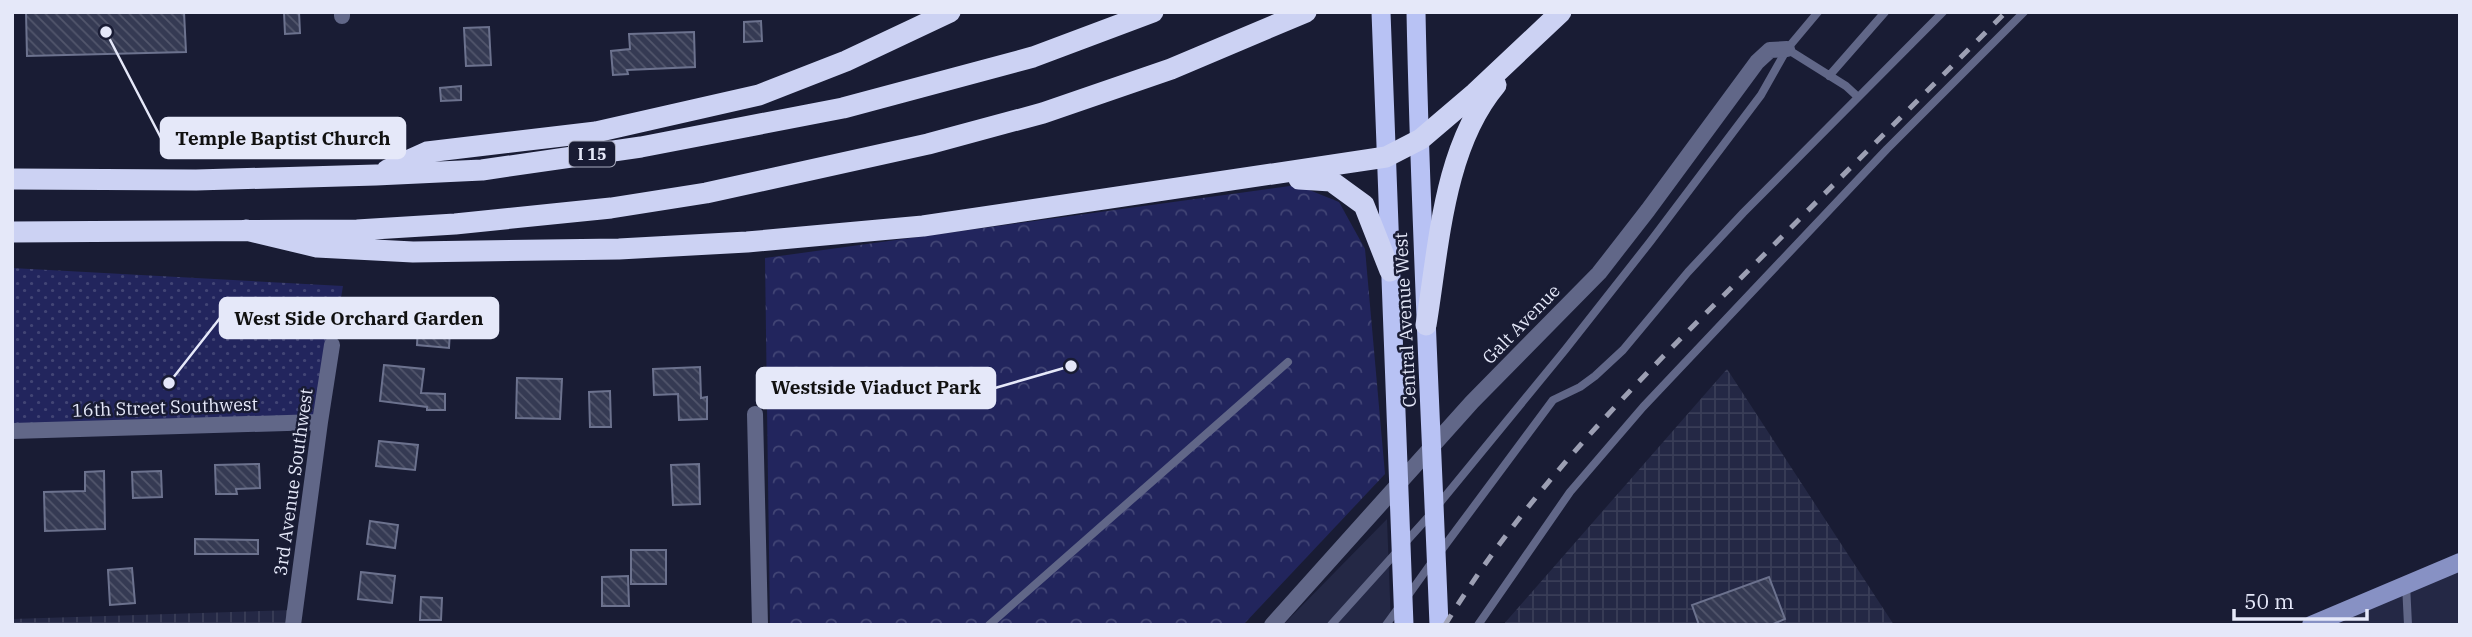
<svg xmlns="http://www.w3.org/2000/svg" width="2472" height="637" viewBox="0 0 2472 637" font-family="'IBM Plex Serif',serif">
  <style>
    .built { fill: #242845 }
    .industrial { fill: url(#industrial-grid) }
    .park { fill: url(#park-crowns) }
    .garden { fill: url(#garden-dots) }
    .building { fill: url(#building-back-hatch); stroke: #6c728e; stroke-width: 2 }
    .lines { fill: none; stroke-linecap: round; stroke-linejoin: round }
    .service { stroke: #616788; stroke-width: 8 }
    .minor { stroke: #616788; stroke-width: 16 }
    .secondary { stroke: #8791c4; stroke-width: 18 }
    .trunk { stroke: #b8c2f4; stroke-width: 19 }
    .motorway { stroke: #ccd2f3; stroke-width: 21 }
    .rail { stroke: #9c9fb3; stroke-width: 5; stroke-dasharray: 12 12; stroke-linecap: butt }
    .labels { text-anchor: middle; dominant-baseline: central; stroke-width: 5; stroke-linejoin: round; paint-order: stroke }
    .shield { fill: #191c34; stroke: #a8abbe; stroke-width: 2 }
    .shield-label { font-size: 16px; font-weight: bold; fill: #e5e8f9 }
    .street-label { font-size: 18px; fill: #e5e8f9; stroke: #191c34 }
    .leader { fill: none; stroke: #e5e8f9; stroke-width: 2.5 }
    .callout-dot { fill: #e5e8f9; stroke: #191c34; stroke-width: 2.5 }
    .callout { fill: #e5e8f9; stroke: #e5e8f9; stroke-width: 2.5 }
    .callout-label { font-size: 19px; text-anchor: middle; font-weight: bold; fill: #111 }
  </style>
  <defs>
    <pattern id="industrial-grid" width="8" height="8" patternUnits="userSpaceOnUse" patternTransform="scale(1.75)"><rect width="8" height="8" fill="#242845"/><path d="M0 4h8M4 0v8" fill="none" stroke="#393d57"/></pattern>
    <pattern id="park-crowns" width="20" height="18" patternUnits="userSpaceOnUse" patternTransform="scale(1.75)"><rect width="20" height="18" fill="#22255d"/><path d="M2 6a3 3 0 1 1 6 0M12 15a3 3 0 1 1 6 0" fill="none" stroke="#424575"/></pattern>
    <pattern id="garden-dots" width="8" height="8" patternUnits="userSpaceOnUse" patternTransform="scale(1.75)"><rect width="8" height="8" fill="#22255d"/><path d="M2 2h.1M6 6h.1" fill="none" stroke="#424575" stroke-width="1.8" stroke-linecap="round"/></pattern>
    <pattern id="building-back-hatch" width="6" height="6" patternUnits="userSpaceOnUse" patternTransform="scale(1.75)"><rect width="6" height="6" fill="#353a53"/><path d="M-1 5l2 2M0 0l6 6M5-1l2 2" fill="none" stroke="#52566c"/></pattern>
  </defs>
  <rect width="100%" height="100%" fill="#191c34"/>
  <path class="built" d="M1387,519L1391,625H1283Z
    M2460,562V625H2311Z"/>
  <path class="industrial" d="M1727,369L1894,625H1503Z
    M295,610L293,625H12V619Z"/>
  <path class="park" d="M1297,185L1339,202L1365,249L1385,474L1243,625H770L765,258Z"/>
  <path class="garden" d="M12,268L343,286L320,422L12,431Z"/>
  <path class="building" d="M26,12H184L186,52L27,56Z
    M284,12H299L300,33L285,34Z
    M761,21L762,41L744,42V22Z
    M489,27L491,65L466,66L464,28Z
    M694,32L695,67L627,70L628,74L613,75L611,51L630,49L629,34Z
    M461,86V100L441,101L440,88Z
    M419,309L451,312L449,348L417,345Z
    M384,365L424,369L421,393L445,394V410H427V407L380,401Z
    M700,367L701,398L707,397V419L679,420L678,394L654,395L653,369Z
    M517,378L562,379L560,419L516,418Z
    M610,391L611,427H590L589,392Z
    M379,441L418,445L415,470L376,466Z
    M259,464L260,488L236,489L237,494H216L215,465Z
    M699,464L700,504L673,505L671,465Z
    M104,471L105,529L45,531L44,492L85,491V472Z
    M161,471L162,497L133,498L132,472Z
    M370,521L398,525L395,548L367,544Z
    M195,539L258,540V554H195Z
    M631,550H666V584H631Z
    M132,568L135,603L110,605L108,570Z
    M361,572L395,576L392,603L358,599Z
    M628,576L629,606H602V577Z
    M1769,577L1785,619L1771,625H1699L1692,605Z
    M421,597L442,598L441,620H420Z"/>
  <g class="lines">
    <path class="service" d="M1787,49L1846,86L1858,97
      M1829,76L1885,12
      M1438,505L1565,350L1650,242L1761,95L1787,49L1818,12
      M1440,552L1553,400L1580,387L1595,376L1623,350L1688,272L1743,213L1943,12
      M2406,584L2408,625
      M1407,597L1432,562
      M989,625L1288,362
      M1331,625L1430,515
      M1386,625L1399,607
      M1478,625L1570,492L1643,407L1887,149L2024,12"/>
    <path class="minor" d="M342,12V16
      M755,414L760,625
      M12,431L320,422
      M293,625L320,422L332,345
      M1272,625L1472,402L1599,273L1648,210L1757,62L1770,50L1787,49"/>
    <path class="secondary" d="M2311,625L2460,562"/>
    <path class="trunk" d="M1381,12L1404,625
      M1416,12C1420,217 1431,421 1439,625"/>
    <path class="motorway" d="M387,170L427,152L596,132L759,95L846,61L950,12
      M12,179L196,180L376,175L482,170L641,147L843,108L1033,57L1153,12
      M1299,179L1331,181L1364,205L1390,271
      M246,230L317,247L413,252L619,249L747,242L923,226L1386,157L1421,139L1475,93L1561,12
      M12,232L357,230L455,224L611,208L706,193L928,144L1043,113L1171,69L1306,12
      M1426,325C1439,247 1443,148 1496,85"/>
    <path class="rail" d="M1445,625C1525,494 1629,390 1736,283C1826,192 1916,102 2006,12"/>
  </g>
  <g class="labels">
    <rect class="shield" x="569" y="141.5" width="46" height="25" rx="5"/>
    <g class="shield-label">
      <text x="592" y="154">I 15</text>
    </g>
    <g class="street-label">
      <text transform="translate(1405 320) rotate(-93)">Central Avenue West</text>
      <text transform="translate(1521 324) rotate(-46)">Galt Avenue</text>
      <text transform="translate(165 407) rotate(-2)">16th Street Southwest</text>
      <text transform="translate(293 482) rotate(-82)">3rd Avenue Southwest</text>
    </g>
  </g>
  <path class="leader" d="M106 32L161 138M169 383L220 318M1071 366L995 388"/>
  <g class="callout-dot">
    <circle cx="106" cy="32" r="7"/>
    <circle cx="169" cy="383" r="7"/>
    <circle cx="1071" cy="366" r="7"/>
  </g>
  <g class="callout">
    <rect x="161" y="118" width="244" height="40" rx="7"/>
    <rect x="220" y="298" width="278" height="40" rx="7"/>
    <rect x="757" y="368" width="238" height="40" rx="7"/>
  </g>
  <g class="callout-label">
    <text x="283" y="145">Temple Baptist Church</text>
    <text x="359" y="325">West Side Orchard Garden</text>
    <text x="876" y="394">Westside Viaduct Park</text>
  </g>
  <rect width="2472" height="637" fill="none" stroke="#e5e8f9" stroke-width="28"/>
  <path d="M2234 609v10h133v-10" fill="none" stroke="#e5e8f9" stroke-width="3.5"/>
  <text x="2244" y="609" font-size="21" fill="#e5e8f9" stroke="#191c34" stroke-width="5" paint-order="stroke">50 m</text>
</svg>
